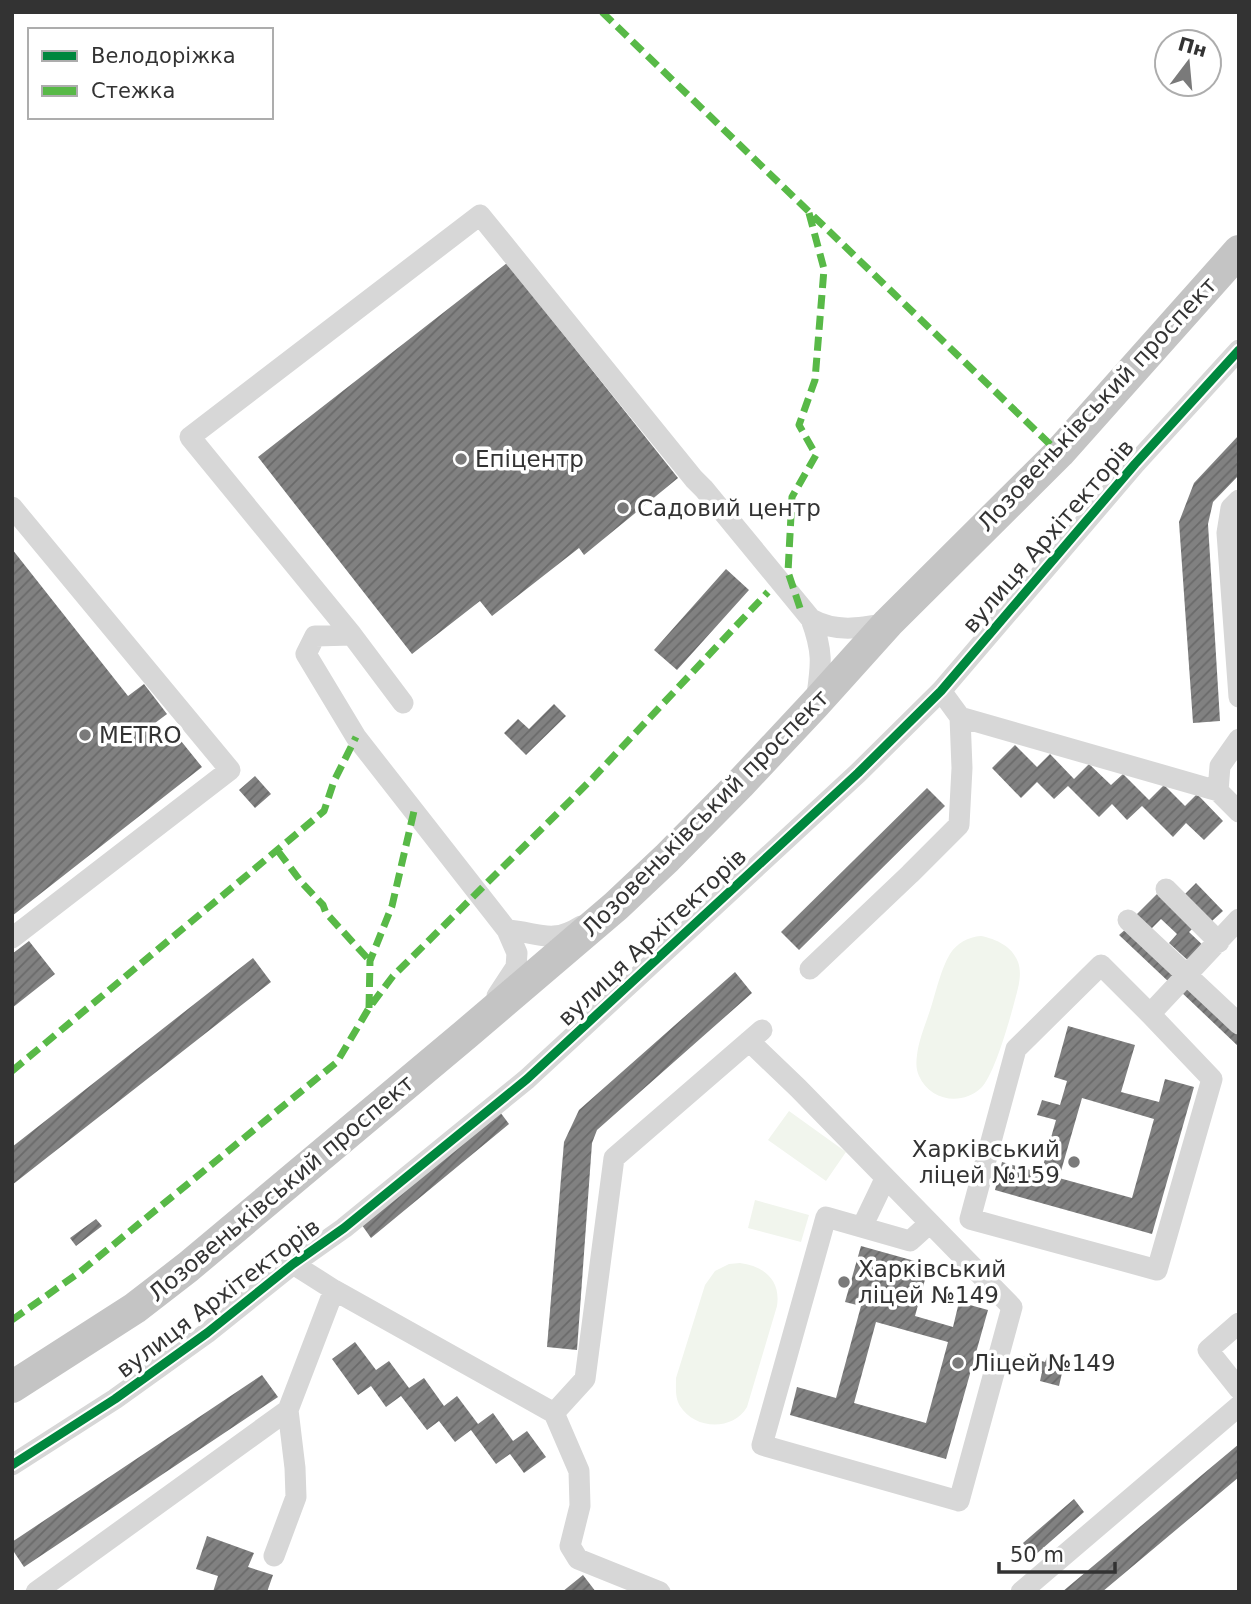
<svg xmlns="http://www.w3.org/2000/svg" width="1251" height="1604" viewBox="0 0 1251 1604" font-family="'DejaVu Sans',sans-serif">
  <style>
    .garden { fill: #f1f5ed }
    .building { fill: url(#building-hatch); fill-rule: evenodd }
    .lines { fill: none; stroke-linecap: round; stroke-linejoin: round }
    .minor { stroke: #d7d7d7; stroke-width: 21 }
    .highway { stroke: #c4c4c4; stroke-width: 32 }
    .quiet { stroke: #58b947; stroke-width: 7; stroke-dasharray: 14 7; stroke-linecap: butt }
    .cycleway-casing { stroke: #fff; stroke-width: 13 }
    .cycleway { stroke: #00873e; stroke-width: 9 }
    .poi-dot { fill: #7a7a7a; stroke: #fff; stroke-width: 2.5 }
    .labels { text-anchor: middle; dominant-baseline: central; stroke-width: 7; stroke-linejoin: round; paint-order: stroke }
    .street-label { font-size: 23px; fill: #333; stroke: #fff }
    .poi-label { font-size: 23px; fill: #333; stroke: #fff; text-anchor: start }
  </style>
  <defs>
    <pattern id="building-hatch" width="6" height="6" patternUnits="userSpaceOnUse" patternTransform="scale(1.75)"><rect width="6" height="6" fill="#818181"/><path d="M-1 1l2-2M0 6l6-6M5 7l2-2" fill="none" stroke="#6a6a6a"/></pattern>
  </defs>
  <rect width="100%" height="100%" fill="#fff"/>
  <path class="garden" d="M981,936C996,939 1012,946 1018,962C1021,970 1020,980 1018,988C1013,1009 995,1075 981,1088C962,1106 930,1101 919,1076C916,1069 916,1063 917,1055C919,1038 927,1021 932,1004C937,988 941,969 950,954C957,943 968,937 981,936Z
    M789,1111L846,1152L826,1181L768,1140Z
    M755,1200L809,1215L801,1242L748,1228Z
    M740,1263C764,1266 781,1280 777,1306L747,1407C733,1431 695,1430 680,1406C675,1398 676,1388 676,1378L705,1285L715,1271L729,1264Z"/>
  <path class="building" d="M507,263L678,478L584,555L579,548L492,616L480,601L412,654L258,457Z
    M1239,435V475L1213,502L1208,524L1220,721L1193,723L1179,522L1194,483Z
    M12,549L128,696L144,684L167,714L151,726L166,745L177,736L202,767L12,916Z
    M726,569L749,590L677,670L654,650Z
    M554,704L566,716L526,755L504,733L518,719L529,729Z
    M1015,745L1037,767L1050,754L1074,779L1089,764L1111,785L1123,774L1149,800L1164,785L1185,806L1197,794L1223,821L1204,840L1186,823L1173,837L1142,806L1127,820L1112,804L1099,817L1068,786L1054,799L1037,782L1021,798L992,768Z
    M255,776L271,794L255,808L239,790Z
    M927,788L945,806L799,950L781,932Z
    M1196,883L1223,911L1212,921L1185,894Z
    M1157,894L1193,928L1189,932L1208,950L1193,965L1169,943L1177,934L1161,919L1151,929L1136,915Z
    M1127,928L1178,977L1171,984L1119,935Z
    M29,941L55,974L12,1008V954Z
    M253,958L271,982L12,1185V1147Z
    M735,972L752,993L597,1130L592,1143L577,1350L547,1347L564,1142L579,1110Z
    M1189,980L1239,1028V1047L1179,990Z
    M1068,1026L1135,1045L1121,1092L1159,1102L1165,1079L1194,1087L1152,1234L995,1190L1002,1162L1041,1173L1056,1120L1037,1115L1042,1100L1060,1105L1067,1081L1054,1077ZM1082,1098L1154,1119L1132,1198L1059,1178Z
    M497,1108L509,1124L371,1238L359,1221Z
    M96,1219L102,1226L76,1246L70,1238Z
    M861,1246L929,1265L915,1316L953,1327L959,1302L988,1310L946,1459L790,1415L797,1387L836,1398L861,1306L845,1302ZM876,1322L948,1342L926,1423L854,1403Z
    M355,1342L376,1370L389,1361L409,1388L424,1378L444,1406L457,1396L478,1424L493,1413L513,1441L527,1431L546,1457L524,1473L510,1454L496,1464L471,1430L455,1442L439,1421L427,1430L401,1396L386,1407L371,1386L358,1395L332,1359Z
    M1019,1355L1045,1362L1047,1357L1057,1360L1054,1370L1062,1373L1059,1386L1040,1381L1042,1372L1016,1365Z
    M262,1375L278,1397L24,1567L12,1549V1542Z
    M1239,1444V1477L1102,1592H1062Z
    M1074,1499L1084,1512L1034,1556L1023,1543Z
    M207,1536L254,1553L248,1567L273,1575L267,1592H213L218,1576L196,1569Z
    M583,1575L596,1592H562Z"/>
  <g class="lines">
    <path class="minor" d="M1239,500L1231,508L1227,533L1239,697
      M12,507L230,770L12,938
      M811,619C836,633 861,628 888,623
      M352,635L190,437L480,215L694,479L704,489L811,619C824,654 821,666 816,702
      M403,703L352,635L315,636L306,654L356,737L507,930
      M960,717L1218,791L1239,812
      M1218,791L1220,766L1239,739
      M1166,889L1219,942
      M1128,920L1239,1024
      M1101,965L1150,1014L1212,1079L1157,1270L970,1219L1016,1049Z
      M810,969L910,874L959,825L962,768L960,717L941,691
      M497,996L516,967L517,953L507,930C538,932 551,945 581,926
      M1150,1014L1239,919
      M749,1041L798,1088L1012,1307L959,1501L762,1445L826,1217L910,1241L930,1223
      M862,1227L885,1179
      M293,1264L334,1290L554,1413L579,1471L580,1506L570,1546L578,1559L660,1592
      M1239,1323L1208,1350L1239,1389
      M554,1413L585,1379L614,1158L762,1030
      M12,1465L115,1399L207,1333L293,1264L344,1228L527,1079L858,773L941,691L1135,464L1239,350
      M274,1556L296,1497L295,1468L288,1410
      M36,1592L288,1410L334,1290
      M1021,1592L1239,1406"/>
    <path class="highway" d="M12,1387L135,1308L188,1267L466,1034L616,906L667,858L740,784L815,704L888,623L1059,453L1239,251"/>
    <path class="quiet" d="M602,12L1059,453
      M800,608L788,572L792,497L816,455L799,425L815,380L824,269L809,213
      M278,851L302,883L323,905L326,913L370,961
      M369,1008L370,961L392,906L414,811
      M12,1071L324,811L334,781L356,737
      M12,1320L80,1272L337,1062L369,1008L393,976L593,778L768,592"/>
    <defs>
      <path id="cycleway" d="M12,1465L115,1399L207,1333L293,1264L344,1228L527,1079L858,773L941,691L1135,464L1239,350"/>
    </defs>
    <use href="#cycleway" class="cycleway-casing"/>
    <use href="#cycleway" class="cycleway"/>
  </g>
  <g class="poi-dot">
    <circle cx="461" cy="459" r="7"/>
    <circle cx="623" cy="508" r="7"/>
    <circle cx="85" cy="735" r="7"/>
    <circle cx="1074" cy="1162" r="7"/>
    <circle cx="844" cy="1282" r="7"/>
    <circle cx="958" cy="1363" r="7"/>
  </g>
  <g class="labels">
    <g class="street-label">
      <text transform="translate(1097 404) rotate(-47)">Лозовеньківський проспект</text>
      <text transform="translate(1048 536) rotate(-49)">вулиця Архітекторів</text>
      <text transform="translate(705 813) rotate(-45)">Лозовеньківський проспект</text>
      <text transform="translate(652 937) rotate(-43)">вулиця Архітекторів</text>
      <text transform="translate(281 1188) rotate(-40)">Лозовеньківський проспект</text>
      <text transform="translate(218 1298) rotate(-37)">вулиця Архітекторів</text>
    </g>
    <g class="poi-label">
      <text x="475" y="459">Епіцентр</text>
      <text x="637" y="508">Садовий центр</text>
      <text x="99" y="735">METRO</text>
      <text x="1060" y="1149" text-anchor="end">Харківський<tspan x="1060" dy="26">ліцей №159</tspan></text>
      <text x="858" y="1269">Харківський<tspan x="858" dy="26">ліцей №149</tspan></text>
      <text x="972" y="1363">Ліцей №149</text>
    </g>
  </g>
  <rect width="1251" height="1604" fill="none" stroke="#333333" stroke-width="28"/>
  <rect x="28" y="28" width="245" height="91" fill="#ffffff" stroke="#adadad" stroke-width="2"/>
  <rect x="42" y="51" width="35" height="10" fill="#00873e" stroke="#adadad" stroke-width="2"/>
  <text x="91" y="63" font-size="21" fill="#333333">Велодоріжка</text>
  <rect x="42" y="86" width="35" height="10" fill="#58b947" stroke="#adadad" stroke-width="2"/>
  <text x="91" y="98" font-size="21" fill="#333333">Стежка</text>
  <g transform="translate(1188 63) rotate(16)"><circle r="33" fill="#ffffff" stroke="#adadad" stroke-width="2"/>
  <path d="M0-5L12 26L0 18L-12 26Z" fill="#7a7a7a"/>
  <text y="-10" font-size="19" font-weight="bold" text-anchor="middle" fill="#333333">Пн</text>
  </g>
  <path d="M999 1562v10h116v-10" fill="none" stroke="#333333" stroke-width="3.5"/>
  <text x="1010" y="1562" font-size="21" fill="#333333" stroke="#ffffff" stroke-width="5" paint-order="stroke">50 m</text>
</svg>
